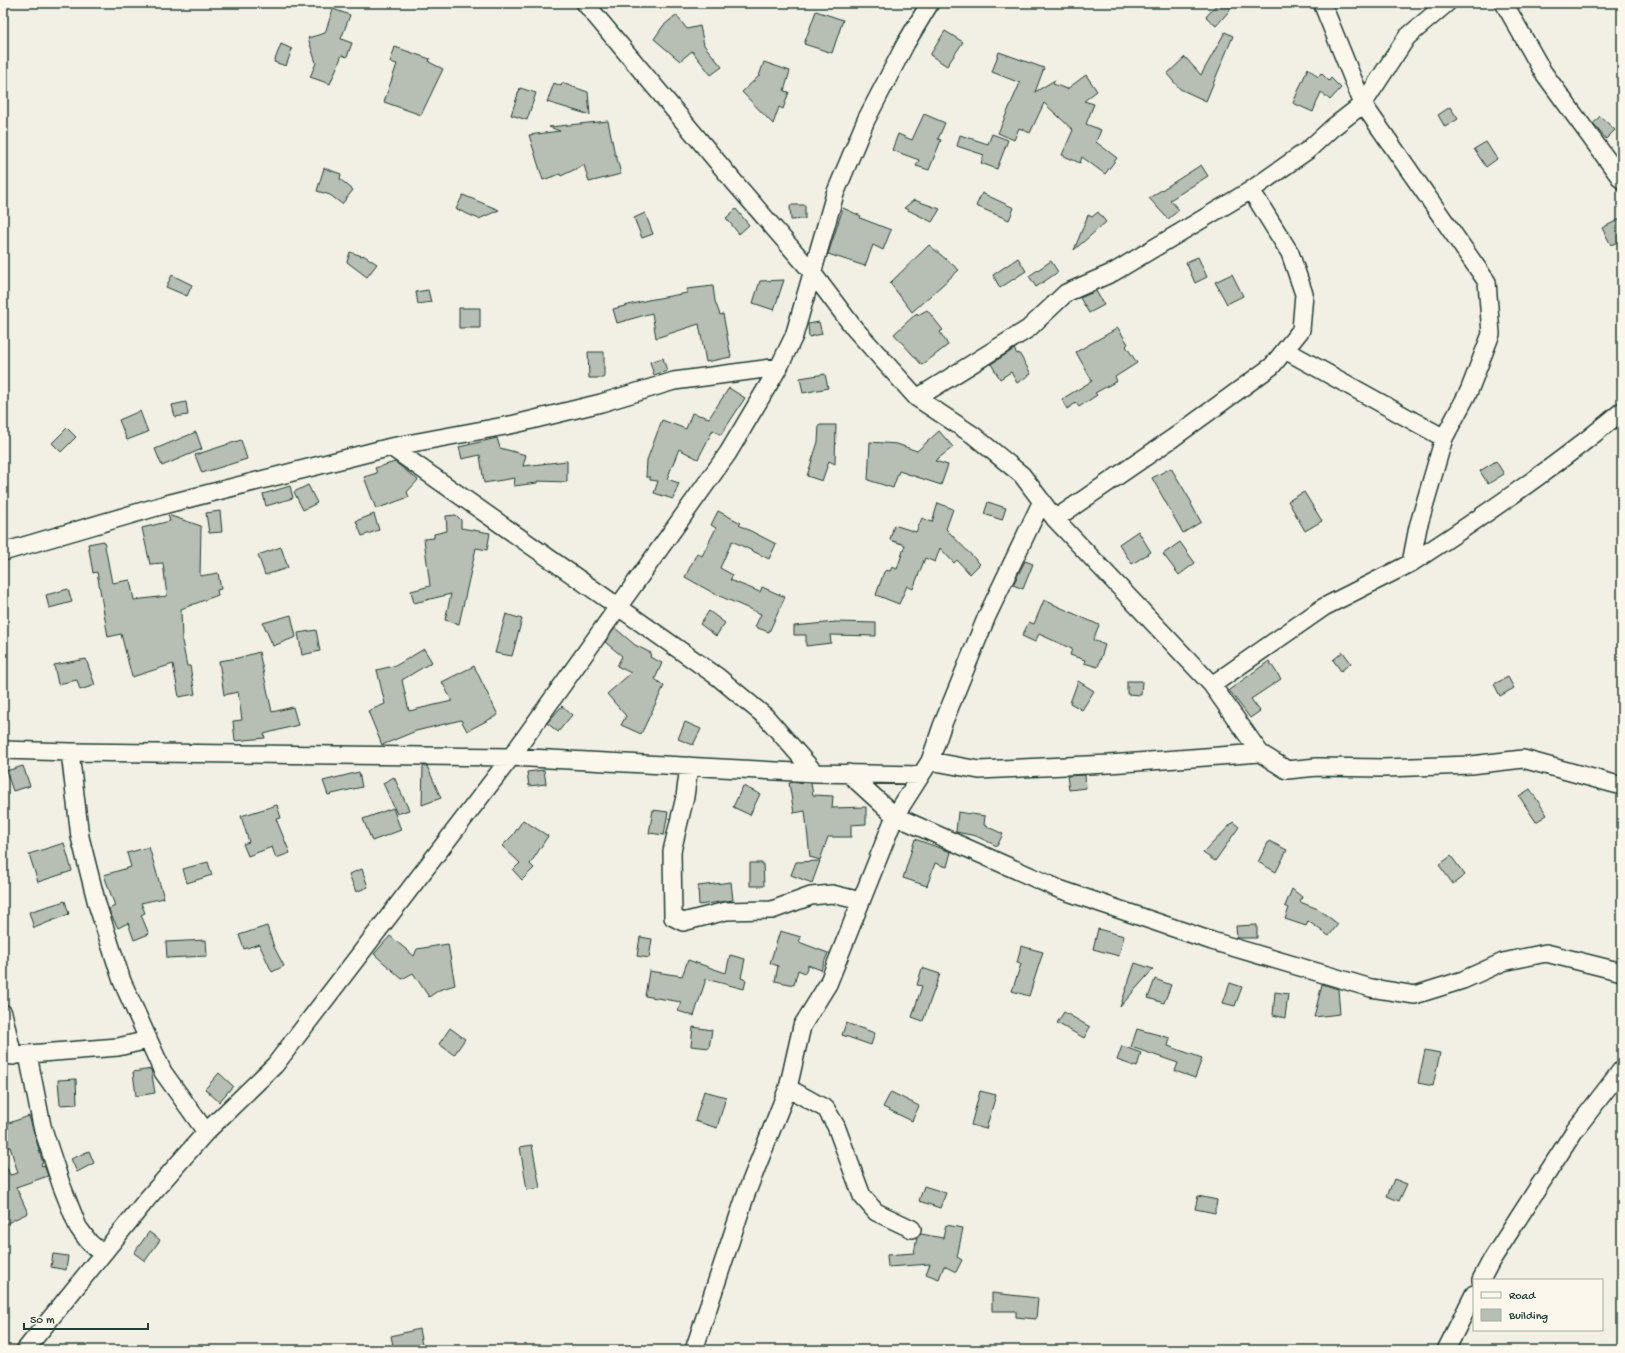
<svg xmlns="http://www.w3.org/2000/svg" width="1625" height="1353" viewBox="0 0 1625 1353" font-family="'Gochi Hand',sans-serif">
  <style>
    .building { fill: #b7beb3; stroke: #1f3d34 }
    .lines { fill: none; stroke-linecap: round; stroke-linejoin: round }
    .minor-casing { stroke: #1f3d34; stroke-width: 20 }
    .minor { stroke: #fbf7ec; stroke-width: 17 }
  </style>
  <rect width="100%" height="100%" fill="#f2f0e5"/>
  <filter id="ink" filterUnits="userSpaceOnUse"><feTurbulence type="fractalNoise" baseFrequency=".025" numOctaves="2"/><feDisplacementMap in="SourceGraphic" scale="8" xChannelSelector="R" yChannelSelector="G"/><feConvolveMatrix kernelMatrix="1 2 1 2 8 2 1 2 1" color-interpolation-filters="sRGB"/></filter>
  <g filter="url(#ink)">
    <path class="building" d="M1218,3H1236L1216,26L1206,17Z
      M333,9L350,15L341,39L352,43L347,57L342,55L330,84L310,77L316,63L308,38L325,33Z
      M816,11L843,20L832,53L804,44Z
      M676,15L687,29L700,26L704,45L722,67L711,75L692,51L680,61L654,39L663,26Z
      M945,31L963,42L947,66L930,55Z
      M1225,32L1233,36L1206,101L1180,89L1167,74L1185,57L1201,75Z
      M281,44L292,49L286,66L274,62Z
      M395,47L430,59L429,62L443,69L421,115L384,102L397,64L390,62Z
      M999,52L1044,68L1035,92L1055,80L1053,84L1067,89L1086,75L1097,91L1084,101L1094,104L1086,124L1101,130L1096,142L1117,158L1105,174L1082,157L1080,163L1062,155L1073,130L1044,103L1030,133L1019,128L1014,140L998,133L1020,83L992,72Z
      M764,62L790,71L784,91L789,92L783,109L779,107L773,124L742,92L759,76Z
      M1308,68L1318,77L1321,73L1329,81L1331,78L1341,88L1330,100L1321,92L1313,112L1293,103Z
      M554,83L561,86L562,83L588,92L590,115L547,102Z
      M520,88L536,93L527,120L511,115Z
      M1450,107L1458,119L1445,127L1438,115Z
      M924,114L945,123L938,139L941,140L929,170L916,166L919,160L892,150L898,134L912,140Z
      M1600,116L1615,130L1606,139L1593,124Z
      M608,121L615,155H616L621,174L589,182L584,165L561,176L560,174L543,180L529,135L560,131L549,127Z
      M992,134L1008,140L997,169L981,163L984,155L957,146L960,135L988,144Z
      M1486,142L1497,159L1486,167L1474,149Z
      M1201,165L1208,176L1170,200L1179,210L1168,219L1149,198Z
      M324,168L341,174L340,179L353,190L342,204L330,195L317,191Z
      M982,193L1014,208L1009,220L976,206Z
      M463,195L499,210L479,219L456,209Z
      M914,200L940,209L932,222L904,208Z
      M790,205H805V219L791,220Z
      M843,208L861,216L860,218L891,230L883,250L873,245L865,266L828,254Z
      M736,209L749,225L739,234L726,218Z
      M1098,212L1106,222L1074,250L1088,215L1092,217Z
      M645,213L653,234L642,238L634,218Z
      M1622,218V240L1611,245L1602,228Z
      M929,245L959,270L912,312L890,283Z
      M350,252L362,256L363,255L377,264L367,277L347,262Z
      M1198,257L1207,277L1195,283L1186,262Z
      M1018,258L1026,271L1000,288L993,275Z
      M1051,261L1058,272L1036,287L1029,276Z
      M1232,274L1243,296L1227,304L1215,282Z
      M172,275L192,285L187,296L166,287Z
      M784,280L774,310L753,303L760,281Z
      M713,286L715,301L720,315L723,314L731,357L706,362L699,324L656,338L652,313L617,323L613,309L648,300L687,293V289Z
      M428,290L431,302L418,304L416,292Z
      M1096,291L1104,305L1089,313L1080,298Z
      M459,308H480V328H459Z
      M927,310L943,330L940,332L948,345L922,365L894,334L917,313L918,315Z
      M819,322L822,334L809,337L808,324Z
      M1118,328L1128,344L1126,346L1137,363L1115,377L1117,381L1095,393L1097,395L1079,407L1076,403L1067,409L1062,399L1092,381L1076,352Z
      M1014,349L1017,354L1019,353L1031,374L1017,383L1011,372L1000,379L991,364Z
      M588,352H604V378H589Z
      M663,358L667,371L654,375L650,362Z
      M825,374L828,388L803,393L800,378Z
      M729,388L745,398L721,435L713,430L698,459L679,449L667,479L679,483L673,499L654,493L658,481L650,480V477H646L647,460L662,420L686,429L692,413L709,418Z
      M186,402L188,415L175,417L172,405Z
      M140,411L148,432L127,440L119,420Z
      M819,425H836L835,464L829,461L822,481L807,476L818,442Z
      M67,428L76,437L61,452L52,443Z
      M939,431L953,447L935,461L948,465L941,485L899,471L893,488L868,480L870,442L897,444L917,451Z
      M196,432L202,449L162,466L155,449Z
      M497,438L500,448L526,455L523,466L567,461V482L537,481V483L514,486L515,478L484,483L480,455L462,459L459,447Z
      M241,440L247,459L202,473L195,455Z
      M1496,461L1504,474L1488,484L1480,471Z
      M395,462L418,480L407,492L409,497L376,509L364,477L377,473L375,468Z
      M1171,468L1192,503L1191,504L1201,522L1183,533L1152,478Z
      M308,485L317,503L303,510L294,492Z
      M290,486L293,498L266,506L263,494Z
      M1304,492L1322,521L1305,531L1288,501Z
      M988,502L1006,508L1002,520L984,514Z
      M938,503L953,509L946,529L980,564L970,574L957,560L954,563L940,548L935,562L925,558L913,589L907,586L899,604L876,595L884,572L886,570L890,571L892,567L897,569L905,545L890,540L894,525L916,532L922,518L932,522Z
      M220,511L222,532L209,533L206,513Z
      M718,511L741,523L739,525L776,544L769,559L732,541L720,568L733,575L730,580L760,592L762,587L785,597L769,632L755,627L761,614L715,594L685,577L697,553L702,556L716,528L711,525Z
      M374,514L379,530L362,536L356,521Z
      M168,515L201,526L200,576L218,573L221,589L217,590L218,595L181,609L182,641L187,666H190L195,694L179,697L173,664L132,677L121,634L108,637L97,572L93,573L88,544L104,541L112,583L130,580L134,600L167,596L163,563L150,564L142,528L170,521Z
      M456,515L461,520V528L490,533L487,550L476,548L459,624L445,620L451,594L414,603L411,591L430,586L424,539L434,538V534L447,531L446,516Z
      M1138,531L1151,552L1132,564L1119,544Z
      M1180,542L1195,563L1179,575L1163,554Z
      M281,547L288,568L265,575L258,555Z
      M1025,561L1033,564L1023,589L1013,585Z
      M68,589L72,602L49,608L46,595Z
      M1044,600L1099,625L1093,640L1105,645L1098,667L1084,663L1085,660L1070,655L1072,649L1039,634L1035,642L1022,636L1029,622L1034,624Z
      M709,611L725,623L716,636L700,624Z
      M506,614L522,619L512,656L495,653Z
      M291,615L296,637L273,646L263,623Z
      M836,622L876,623V636L830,635L831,643L806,646V635H794V626Z
      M615,628L635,645L651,653L650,657L662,663L655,679L664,686L641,734L621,725L626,716L607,694L631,673L617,666L622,656L605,642Z
      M316,630L320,651L302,655L298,633Z
      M424,649L432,662L402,680L409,711L452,701L442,682L474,666L498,715L467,731L461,720L416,731L382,745L368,711L385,704L377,670L397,665Z
      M259,652L272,712L293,707L298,725L264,734L265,738L235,741L233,721L242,720L238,692L224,695L219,661L238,658Z
      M1343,652L1351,663L1341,671L1333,660Z
      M86,659L95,685L80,690L77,680L58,684L54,665Z
      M1269,661L1281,679L1251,699L1260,711L1250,718L1229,690Z
      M1508,677L1514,688L1500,696L1494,684Z
      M1078,681L1094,691L1082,710L1070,703Z
      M1127,681H1142L1141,695L1127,694Z
      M562,706L572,715L558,732L547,723Z
      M685,722L701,729L693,745L678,739Z
      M23,766L30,786L13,791L6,771Z
      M423,766H427L441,798L422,805Z
      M544,770L546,784L529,786L527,772Z
      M359,772L362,787L328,795L323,781Z
      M1085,775L1086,788L1069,790L1067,776Z
      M394,777L409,810L397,814L383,783Z
      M796,782L811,783L813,795L833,796L832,808L866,807V824L851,825V837H828L820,860L810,857L805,811L794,813L789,783Z
      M743,786L760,794L750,815L733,807Z
      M1530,789L1547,815L1536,822L1519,796Z
      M277,805L281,818L276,819L290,853L276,858L272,847L248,856L243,844L249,842L241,816Z
      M393,808L401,830L372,841L363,819Z
      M653,810L668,812L664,835L649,833Z
      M958,812L985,816L984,825L1003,834L997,846L976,836L956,832Z
      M523,820L548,836L530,864L534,868L522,880L513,870L520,863L502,846L513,835Z
      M1233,822L1239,827L1215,861L1203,853Z
      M915,839L951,852L947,867L935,863L927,886L903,878Z
      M1269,841L1287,850L1276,872L1258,862Z
      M64,843L72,871L38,882L29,854Z
      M149,847L164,898L141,903L145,913L141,915L149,934L134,940L128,923L118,928L110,913L109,909L115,906L104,875L131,867L127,853Z
      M1451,856L1465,875L1453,884L1439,865Z
      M820,861L812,883L791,875L796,862Z
      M208,862L212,875L187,883L183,869Z
      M750,863H763L764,886H750Z
      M362,869L368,887L356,892L349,874Z
      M731,882L733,900L699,905L698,886Z
      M1292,889L1302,897L1300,902L1318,909L1338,924L1329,936L1308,921L1306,926L1285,919L1289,908L1285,906Z
      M65,901L69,914L34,928L29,912Z
      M1257,925V938H1237L1236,926Z
      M267,926L274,947L284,966L272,972L259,944L244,949L239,935Z
      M1098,929L1124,936L1119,956L1093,949Z
      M780,931L801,937L799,942L828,953L821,970L808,965L805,973L798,970L794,985L775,981L778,966L770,963Z
      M390,936L414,956L417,949L448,944L455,985L439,990L429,997L413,973L402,979L374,954Z
      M640,937L652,939L649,958L637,956Z
      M206,940L207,956L167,958L166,942Z
      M1021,946L1043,952L1029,996L1012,991L1021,964L1017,963Z
      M730,955L745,959L741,978L746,980L744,989L706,979L694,1016L678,1011L681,1002L645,996L649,971L682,976L688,960L726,973Z
      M1135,963L1153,969L1120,1007Z
      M922,968L940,974L923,1021L912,1017L922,986L917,985Z
      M1155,979L1171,985L1164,1003L1148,998Z
      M1230,983L1242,987L1235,1006L1223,1003Z
      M1322,984L1338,989L1340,1014L1314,1017Z
      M1275,992L1288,994L1285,1018L1273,1015Z
      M1064,1012L1090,1027L1084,1038L1057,1023Z
      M846,1023L875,1033L871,1045L842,1035Z
      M693,1027L712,1030L709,1048L691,1046Z
      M450,1028L465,1039L454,1055L439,1044Z
      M1137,1029L1170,1038L1168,1046L1202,1058L1195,1078L1175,1071L1178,1063L1131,1047Z
      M1122,1046L1141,1053L1137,1067L1117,1060Z
      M1425,1050L1440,1053L1433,1086L1418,1083Z
      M151,1069L155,1093L136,1096L133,1072Z
      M219,1073L233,1086L219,1102L205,1089Z
      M76,1079L77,1104L60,1105L58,1080Z
      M704,1091L726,1097L717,1128L695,1121Z
      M980,1091L996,1095L986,1129L971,1125Z
      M891,1092L919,1106L912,1121L883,1107Z
      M29,1116L43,1163L41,1164L42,1166L44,1165L48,1176L16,1187L28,1213L3,1225V1159L10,1175L18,1173L10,1147L6,1148L3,1138V1125Z
      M532,1145L540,1188L527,1190L520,1147Z
      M89,1151L94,1163L77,1172L71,1159Z
      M1394,1179L1407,1184L1399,1201L1387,1196Z
      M924,1186L946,1193L940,1208L919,1201Z
      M1198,1196L1217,1200L1215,1213L1195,1209Z
      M946,1225L963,1228L957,1257L962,1260L956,1272L944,1266L939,1279L926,1274L930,1264L888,1267L887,1255L914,1253L917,1238L921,1234L943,1238Z
      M149,1232L160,1240L145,1261L134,1253Z
      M53,1254L68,1256L66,1270L51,1267Z
      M992,1293L1038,1298L1036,1319L1016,1317V1311H992Z
      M419,1329L423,1350H394L391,1336Z"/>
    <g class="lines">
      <defs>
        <path id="minor" d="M585,3L735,183L811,271L854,328L917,398L973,435L1022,475L1055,519L1212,685L1260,753L1287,770L1317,767L1384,768L1471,765L1523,759L1622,786
          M1504,3L1543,72L1622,180
          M1285,350L1444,438
          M917,398L1028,329L1066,293L1114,272L1251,190L1308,150L1332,128L1363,104L1407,37L1447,3
          M391,447L718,677L766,717L815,773
          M1055,519L1173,438L1272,366L1301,330L1304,294L1290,253L1251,190
          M3,552L167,504L391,447L515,424L601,403L674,381L779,367
          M1411,563C1484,516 1556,467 1622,411
          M1212,685L1324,607L1411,563L1418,527L1444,438L1469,391L1491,334L1487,282L1363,104L1322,3
          M3,750L70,752L511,757L815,773L920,775
          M70,752L80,837L97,904L122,981L163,1072L206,1132
          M930,761L979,770L1109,764L1260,753
          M689,766L685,797L672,851L673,917L683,922L726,911L772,910L811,896L832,894L861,901
          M848,773L895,816L1059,889L1212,941L1371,988L1415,995L1463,980L1503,962L1546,953L1622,972
          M3,1013L13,1056
          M28,1055L42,1126L61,1184L78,1227L89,1242L102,1254
          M3,1056L118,1047L148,1040
          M788,1088L826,1109L836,1126L862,1196L876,1212L912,1229
          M1481,1280L1491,1261L1575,1130L1622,1069
          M25,1350L148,1198L206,1132L275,1065L511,757L728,453L779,367L794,336L835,194L866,120L906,43L930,3
          M694,1350L746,1194L788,1088L802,1026L828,984L895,816L930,761L942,726L987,616L1042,501
          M1446,1350L1474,1294"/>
      </defs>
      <use href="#minor" class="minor-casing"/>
      <use href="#minor" class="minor"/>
    </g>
  </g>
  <rect width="1625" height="1353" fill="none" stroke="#fbf7ec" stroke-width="16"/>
  <rect x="8" y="8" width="1609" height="1337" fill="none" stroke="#1f3d34" stroke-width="1.5" filter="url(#ink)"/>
  <rect x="1473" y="1279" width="130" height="52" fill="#fbf7ec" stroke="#a3ada2"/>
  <rect x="1481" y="1292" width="20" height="6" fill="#fbf7ec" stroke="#a3ada2"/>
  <text x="1509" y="1299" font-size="12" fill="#1f3d34">Road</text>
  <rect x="1481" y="1309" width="20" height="12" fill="#b7beb3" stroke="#a3ada2"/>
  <text x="1509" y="1319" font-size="12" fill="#1f3d34">Building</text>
  <path d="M24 1323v6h124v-6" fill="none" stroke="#1f3d34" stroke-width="2"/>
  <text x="30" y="1323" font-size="12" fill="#1f3d34" stroke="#fbf7ec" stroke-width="3" paint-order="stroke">50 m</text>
</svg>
